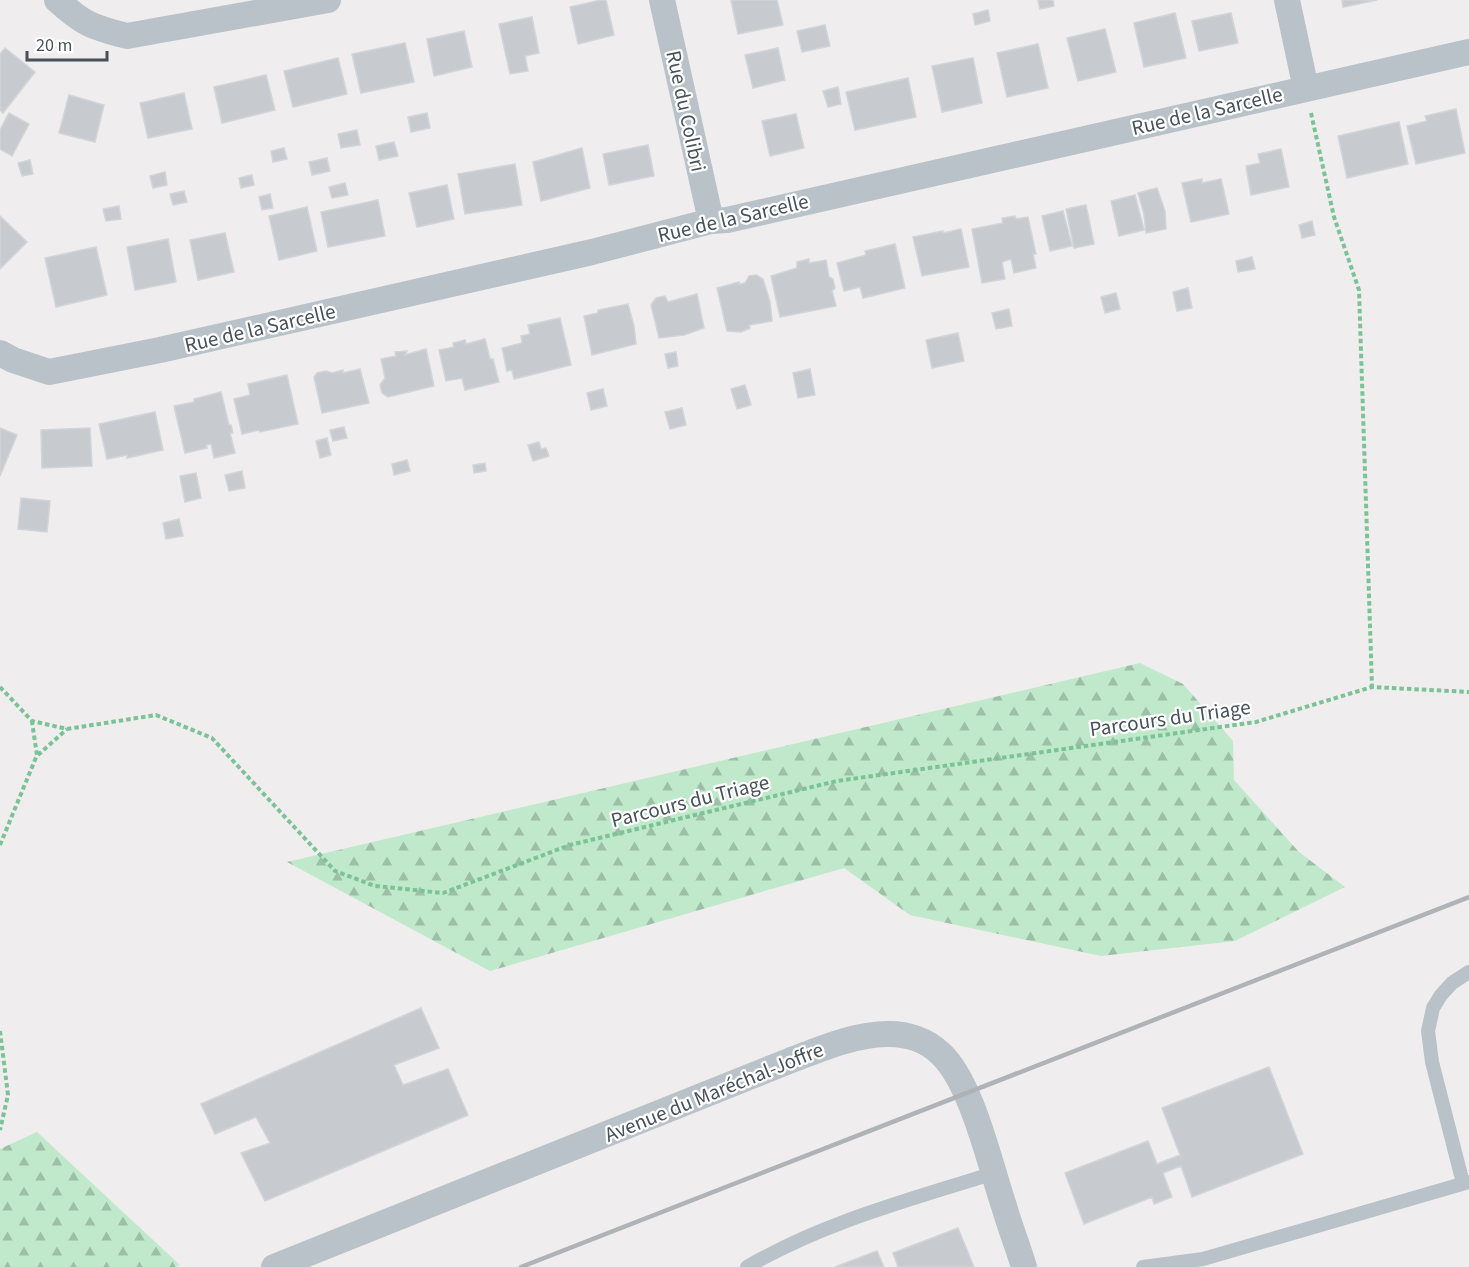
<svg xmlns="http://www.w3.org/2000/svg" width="1469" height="1267" viewBox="0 0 1469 1267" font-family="'Source Sans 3',sans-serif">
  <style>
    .forest { fill: url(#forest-firs) }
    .building { fill: #c7cacf; stroke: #d1d4d8; stroke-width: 1.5 }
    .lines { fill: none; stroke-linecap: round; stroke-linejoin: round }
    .path { stroke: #7bc397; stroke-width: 4; stroke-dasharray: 4.5 3; stroke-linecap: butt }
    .lane { stroke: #b9c2c8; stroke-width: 14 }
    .street { stroke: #b9c2c8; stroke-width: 26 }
    .rail { stroke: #afb3b6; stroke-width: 4.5 }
    .labels { text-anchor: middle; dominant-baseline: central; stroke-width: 4.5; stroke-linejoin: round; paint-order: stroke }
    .street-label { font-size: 21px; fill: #475258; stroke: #fff }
  </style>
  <defs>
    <pattern id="forest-firs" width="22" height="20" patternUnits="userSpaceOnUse" patternTransform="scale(1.5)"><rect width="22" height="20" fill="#bfe9ca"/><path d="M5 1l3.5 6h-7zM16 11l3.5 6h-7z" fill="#9dbfa7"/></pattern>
  </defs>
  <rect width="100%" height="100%" fill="#efeded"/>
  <path class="forest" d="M1140,663L1183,684L1233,741L1234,780L1299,852L1345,887L1235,941L1101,956L910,915L844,868L490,971L287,862Z
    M37,1132L180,1265L175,1267H0V1149Z"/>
  <path class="building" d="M601,0H606L614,35L578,44L570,7Z
    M731,0H777L783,25L738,34Z
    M1038,0H1053L1054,6L1040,9Z
    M1342,0H1377L1343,7Z
    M988,10L990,21L975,25L973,14Z
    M1175,13L1186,58L1144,67L1134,23Z
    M1231,13L1238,43L1199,51L1192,21Z
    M532,17L539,53L525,56L528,71L510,74L499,24Z
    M825,25L830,46L802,52L797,31Z
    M1105,29L1116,72L1078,81L1067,38Z
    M464,31L472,67L434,76L427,39Z
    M405,43L414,82L361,93L352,54Z
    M1038,44L1048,88L1007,97L997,53Z
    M5,48L35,72L3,113L0,110V54Z
    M778,48L785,80L753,88L745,55Z
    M338,58L347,94L293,107L284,71Z
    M973,58L982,103L942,112L932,66Z
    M266,75L275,110L222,123L214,87Z
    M908,78L916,117L855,130L846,92Z
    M838,87L841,104L828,107L823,91Z
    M184,93L192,129L148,138L140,103Z
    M69,95L104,105L95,142L59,133Z
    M1456,109L1465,153L1416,164L1407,126L1427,121L1425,116Z
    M9,113L29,124L12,156L0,149V130Z
    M427,113L430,128L411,132L408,117Z
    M796,114L804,148L770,156L762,121Z
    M1399,122L1408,164L1347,178L1338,136Z
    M357,130L360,145L341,148L338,134Z
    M394,142L398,156L379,160L376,146Z
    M648,145L654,176L609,185L603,154Z
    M284,148L287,159L273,162L271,151Z
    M582,148L590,188L541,201L533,162Z
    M1281,149L1289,187L1251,195L1246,166L1260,163L1258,154Z
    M327,158L330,171L312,175L309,162Z
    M30,160L33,174L22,176L18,163Z
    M515,164L522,205L465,214L458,174Z
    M165,172L167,185L153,188L150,176Z
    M252,175L254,185L241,188L239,178Z
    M1202,179V183L1221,179L1229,214L1191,222L1182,183Z
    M345,183L348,195L332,198L329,187Z
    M447,185L454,219L417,227L409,193Z
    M1157,188L1165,211L1166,229L1146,233L1144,214L1138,193Z
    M184,191L187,202L173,205L170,194Z
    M270,194L273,208L262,210L259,197Z
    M1135,195L1144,230L1119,236L1111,201Z
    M378,200L385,236L328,247L321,212Z
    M1086,205L1094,244L1074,248L1066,209Z
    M119,206L121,219L106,221L103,209Z
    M307,207L317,251L279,260L269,216Z
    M1063,211L1072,246L1050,251L1042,216Z
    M0,216L27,242L0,269Z
    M1015,216L1016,219L1028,217L1036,254H1033L1036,268L1014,273L1011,259L1002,262L1005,279L982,283L972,229L1003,223L1002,218Z
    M1312,221L1315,235L1302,238L1299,225Z
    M961,229L969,267L922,276L913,237L943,231V233Z
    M225,233L234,272L198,280L190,240Z
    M168,239L176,282L135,290L127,247Z
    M895,244L905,288L863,298L860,287L844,291L837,263L866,255L865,251Z
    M96,247L107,295L56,307L45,258Z
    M1252,257L1255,269L1238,272L1236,261Z
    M809,259V263L826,260L829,277L833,279L835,288L832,291L836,306L780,317L771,276L797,268V262Z
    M756,275L763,279L770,302L772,321L749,325L750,328L741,332L727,331L717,288L739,282V284L745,283L749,276Z
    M1188,288L1192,308L1177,311L1173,292Z
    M1116,293L1120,309L1105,313L1101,297Z
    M697,294L704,328L684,335L659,338L651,305L656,298L665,296L668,302Z
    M628,304L634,326L636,344L592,355L584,316L598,313V310Z
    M1009,309L1012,326L996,329L992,313Z
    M560,318L571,365L514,379L512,370L507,371L502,348L522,343L521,336L530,334L528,325Z
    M958,333L964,361L932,368L926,340Z
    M485,339L490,359H493L499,382L465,390L462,378L446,381L439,350L454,347L453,343L465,340L466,344Z
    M426,349L434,386L388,397L382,393L380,385L385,378L381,359L396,356L395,352L407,351L405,355Z
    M676,352L678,366L668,368L665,354Z
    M360,369L369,403L322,413L314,377L317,373L326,371L332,373L343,370V373Z
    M810,369L815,395L798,398L793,373Z
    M287,375L298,424L260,432L259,430L242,434L234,399L250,395L248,384Z
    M745,385L751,405L737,409L731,389Z
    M603,389L607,406L591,410L587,393Z
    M221,392L229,425H231L233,433H230L235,453L214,458L211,444L206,445L207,448L185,453L174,406L194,402V399Z
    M682,408L686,425L670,429L665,412Z
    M155,412L163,450L127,458V455L107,459L99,424Z
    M344,427L347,438L333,441L330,430Z
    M0,428L17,435L0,476Z
    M90,428L92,466L42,468L41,430Z
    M327,438L331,455L320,458L316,441Z
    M539,442L541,449L546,448L549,456L533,461L528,445Z
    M407,460L410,471L394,475L392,464Z
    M485,463L486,471L474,473L473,465Z
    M242,471L245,488L229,491L225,475Z
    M196,473L201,498L185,502L180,476Z
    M21,498L50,501L47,532L18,529Z
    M179,519L183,536L166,539L163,523Z
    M421,1008L439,1048L394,1065L403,1085L448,1069L468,1115L265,1201L241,1153L270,1143L256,1117L215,1134L201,1104Z
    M1269,1067L1303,1154L1192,1197L1181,1166L1163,1173L1172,1197L1154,1204L1152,1197L1084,1224L1065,1173L1148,1141L1157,1164L1180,1155L1162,1108Z
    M958,1228L974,1267H898L893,1253Z
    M877,1251L884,1267H835Z"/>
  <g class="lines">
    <path class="path" d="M1311,113L1334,217L1359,290L1372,687
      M0,687L32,721L67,729L156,715L212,738L335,871L375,886L443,893L570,845L837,781L1256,722L1372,687L1469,692
      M38,755L67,729
      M0,845L37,755L32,722
      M0,1031L8,1095L0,1130"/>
    <path class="lane" d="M1463,1183L1432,1062L1428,1031L1433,1008L1441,995L1452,983L1469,972
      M747,1267C824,1222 909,1200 994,1173
      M1143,1267L1203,1259L1469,1182"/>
    <path class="street" d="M57,0C83,24 92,27 127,36L328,0
      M662,0L711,221
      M1287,0L1306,89
      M0,353L13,360L49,372L160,350L350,307L592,252L711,221L727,220L1469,52
      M274,1267L789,1061C821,1049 852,1035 886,1034C906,1033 927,1040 941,1054C972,1083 990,1165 1004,1206C1010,1227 1018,1247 1024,1267"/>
    <path class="rail" d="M521,1267L1469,897"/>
  </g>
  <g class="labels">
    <g class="street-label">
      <text transform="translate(686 111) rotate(78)">Rue du Colibri</text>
      <text transform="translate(1207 111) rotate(-13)">Rue de la Sarcelle</text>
      <text transform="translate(733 218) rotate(-13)">Rue de la Sarcelle</text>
      <text transform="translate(260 328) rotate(-13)">Rue de la Sarcelle</text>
      <text transform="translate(1170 718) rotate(-8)">Parcours du Triage</text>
      <text transform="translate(690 801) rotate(-14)">Parcours du Triage</text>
      <text transform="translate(714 1092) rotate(-22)">Avenue du Maréchal-Joffre</text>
    </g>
  </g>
  <path d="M27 51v9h80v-9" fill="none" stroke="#475258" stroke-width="3"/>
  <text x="36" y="51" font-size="18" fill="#475258" stroke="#ffffff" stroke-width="4.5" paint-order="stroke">20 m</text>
</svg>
